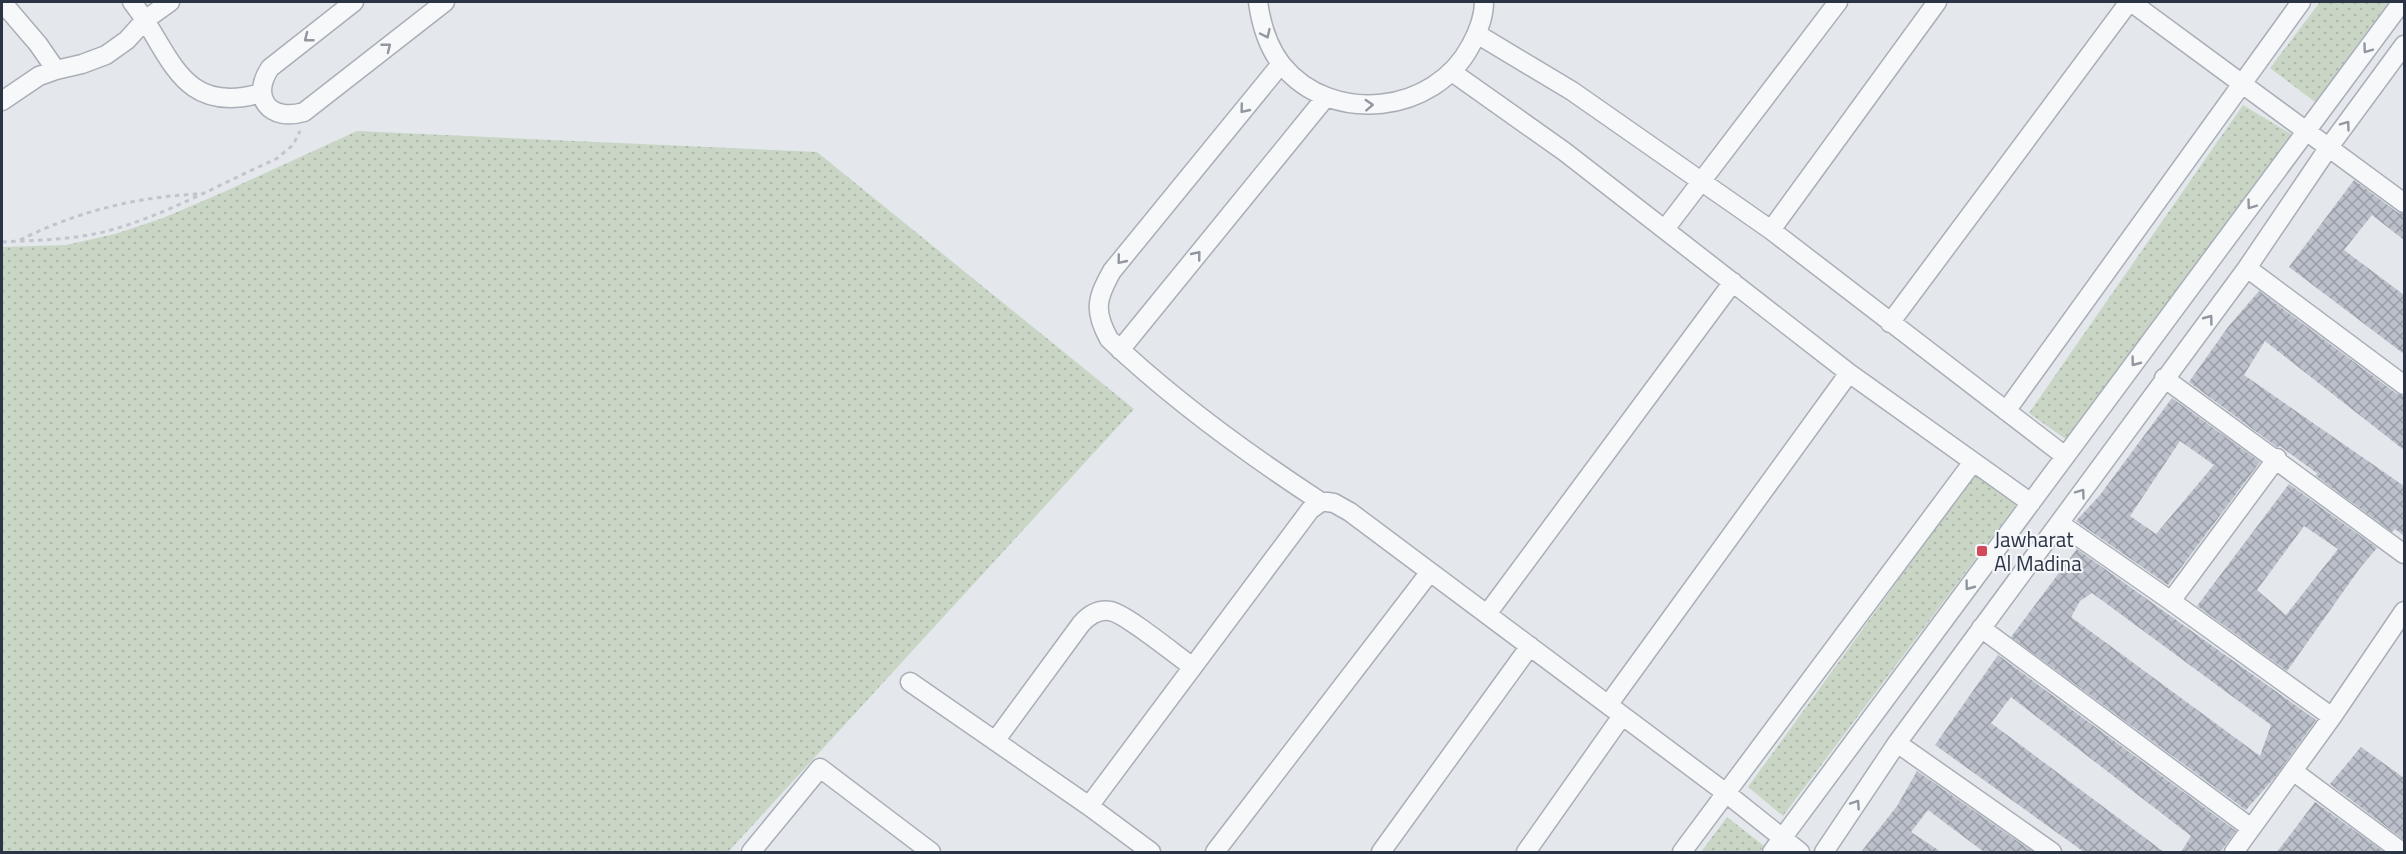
<svg xmlns="http://www.w3.org/2000/svg" width="2406" height="854" viewBox="0 0 2406 854" font-family="'Titillium Web',sans-serif">
  <style>
    .green { fill: url(#green-dots) }
    .building { fill: url(#building-cross-hatch); fill-rule: evenodd }
    .lines { fill: none; stroke-linecap: round; stroke-linejoin: round }
    .street-casing { stroke: #a9aeb7; stroke-width: 21 }
    .path { stroke: #c2c5cb; stroke-width: 3; stroke-dasharray: 4.5 4.5; stroke-linecap: butt }
    .street { stroke: #f7f8fa; stroke-width: 18 }
    .oneway { stroke: #9196a0 }
    .poi-dot { fill: #d1495b; stroke: #f4f6f9; stroke-width: 2 }
    .labels { text-anchor: middle; dominant-baseline: central; stroke-width: 4.5; stroke-linejoin: round; paint-order: stroke }
    .poi-label { font-size: 21px; fill: #2b3445; stroke: #f4f6f9; text-anchor: start }
  </style>
  <defs>
    <pattern id="green-dots" width="8" height="8" patternUnits="userSpaceOnUse" patternTransform="scale(1.5)"><rect width="8" height="8" fill="#c9d6c5"/><path d="M2 2h.1M6 6h.1" fill="none" stroke="#adb8ab" stroke-width="1.8" stroke-linecap="round"/></pattern>
    <pattern id="building-cross-hatch" width="8" height="8" patternUnits="userSpaceOnUse" patternTransform="scale(1.5)"><rect width="8" height="8" fill="#bbc0ca"/><path d="M0 0l8 8M0 8l8-8" fill="none" stroke="#989da6"/></pattern>
  </defs>
  <rect width="100%" height="100%" fill="#e4e7ec"/>
  <path class="green" d="M2320,2H2389L2315,102L2270,68Z
    M2243,105L2291,134L2074,445L2029,413Z
    M357,131L817,152L1134,409L728,852H2V247L66,245L115,234L163,218L226,191Z
    M1976,473L2016,505L1783,816L1748,787Z
    M1727,817L1764,846L1759,852H1701Z"/>
  <path class="building" d="M2354,180L2397,212L2404,214V240L2372,215L2344,250L2404,295V354L2289,267Z
    M2259,291L2397,394L2404,396V450L2265,341L2244,375L2404,486V536L2395,529L2392,532L2315,475L2318,474L2280,446L2277,447L2189,382L2228,327Z
    M2172,398L2260,462L2168,585L2076,521L2100,495ZM2180,441L2214,465L2156,534L2130,516Z
    M2289,484L2377,548L2360,568L2287,671L2197,606ZM2304,526L2338,549L2286,615L2257,590Z
    M2077,549L2316,720L2275,777L2246,810L2011,637ZM2092,593L2271,725L2260,756L2071,617L2080,601Z
    M1998,655L2236,831L2220,852H2181L2191,836L2011,697L1991,723L2164,852H2084L1935,745Z
    M2361,747L2404,778V840L2330,784Z
    M1917,771L2033,852H1984L1928,810L1911,832L1941,852H1861L1897,806Z
    M2315,802L2384,852H2277Z"/>
  <g class="lines">
    <defs>
      <path id="street" d="M2,2L38,44L56,70
        M132,2C171,51 179,117 261,93
        M354,2L270,68C250,98 270,122 304,112L445,2
        M1258,2C1261,24 1267,46 1282,65C1332,126 1435,114 1471,45C1478,32 1484,16 1484,2
        M2131,2L2404,203
        M1477,34L1572,91L1771,230L2065,456
        M1281,64L1112,271C1097,298 1093,310 1109,339C1174,401 1246,453 1321,502
        M1452,72L1565,152L1849,373L2031,503
        M2,101L39,76L56,70L82,64L106,55L127,40L145,20L170,2
        M1665,229L1838,2
        M1771,230L1937,2
        M2247,268L2404,385
        M1890,323L2129,2
        M1120,350L1326,97
        M2164,378L2404,554
        M2006,411L2301,2
        M2059,523L2171,601L2332,717
        M2171,601L2277,458
        M1487,614L1733,282
        M1981,628L2251,828
        M910,682L1089,806L1151,852
        M1608,705L1849,373
        M995,741L1081,624C1088,616 1098,609 1110,611C1125,613 1177,656 1193,667
        M1897,743L2052,852
        M2293,771L2402,852
        M1089,806L1310,510L1321,502H1327L1334,503L1350,512L1726,793L1800,852
        M751,852L820,768L931,852
        M1215,852L1430,572
        M1381,852L1530,646
        M1526,852L1622,716
        M1682,852L1973,462
        M1772,852L2402,2
        M1824,852L1897,743L2247,268L2329,147L2404,45
        M2234,852L2332,717L2404,611"/>
    </defs>
    <use href="#street" class="street-casing"/>
    <path class="path" d="M20,240C76,212 135,197 198,194
      M2,242C39,240 75,240 111,230C168,214 222,183 276,159L293,145L300,131"/>
    <use href="#street" class="street"/>
  </g>
  <defs><path id="oneway-chevron" d="M-2-3.5L2.5 0L-2 3.5" fill="none" stroke-width="1.6" stroke-linecap="round" stroke-linejoin="round" transform="scale(1.5)"/></defs>
  <g class="oneway">
    <use href="#oneway-chevron" transform="translate(1266 34) rotate(65)"/>
    <use href="#oneway-chevron" transform="translate(308 38) rotate(142)"/>
    <use href="#oneway-chevron" transform="translate(387 47) rotate(-38)"/>
    <use href="#oneway-chevron" transform="translate(2367 49) rotate(126)"/>
    <use href="#oneway-chevron" transform="translate(1369 105) rotate(-3)"/>
    <use href="#oneway-chevron" transform="translate(1244 109) rotate(129)"/>
    <use href="#oneway-chevron" transform="translate(2346 125) rotate(-54)"/>
    <use href="#oneway-chevron" transform="translate(2251 205) rotate(126)"/>
    <use href="#oneway-chevron" transform="translate(1197 255) rotate(-51)"/>
    <use href="#oneway-chevron" transform="translate(1121 260) rotate(129)"/>
    <use href="#oneway-chevron" transform="translate(2209 319) rotate(-53)"/>
    <use href="#oneway-chevron" transform="translate(2135 362) rotate(127)"/>
    <use href="#oneway-chevron" transform="translate(2081 493) rotate(-54)"/>
    <use href="#oneway-chevron" transform="translate(1969 586) rotate(127)"/>
    <use href="#oneway-chevron" transform="translate(1856 804) rotate(-56)"/>
  </g>
  <rect class="poi-dot" x="1976" y="545" width="12" height="12" rx="3"/>
  <g class="labels">
    <g class="poi-label">
      <text x="1994" y="539">Jawharat<tspan x="1994" dy="24">Al Madina</tspan></text>
    </g>
  </g>
  <rect width="2406" height="854" fill="none" stroke="#2b3445" stroke-width="6"/>
</svg>
